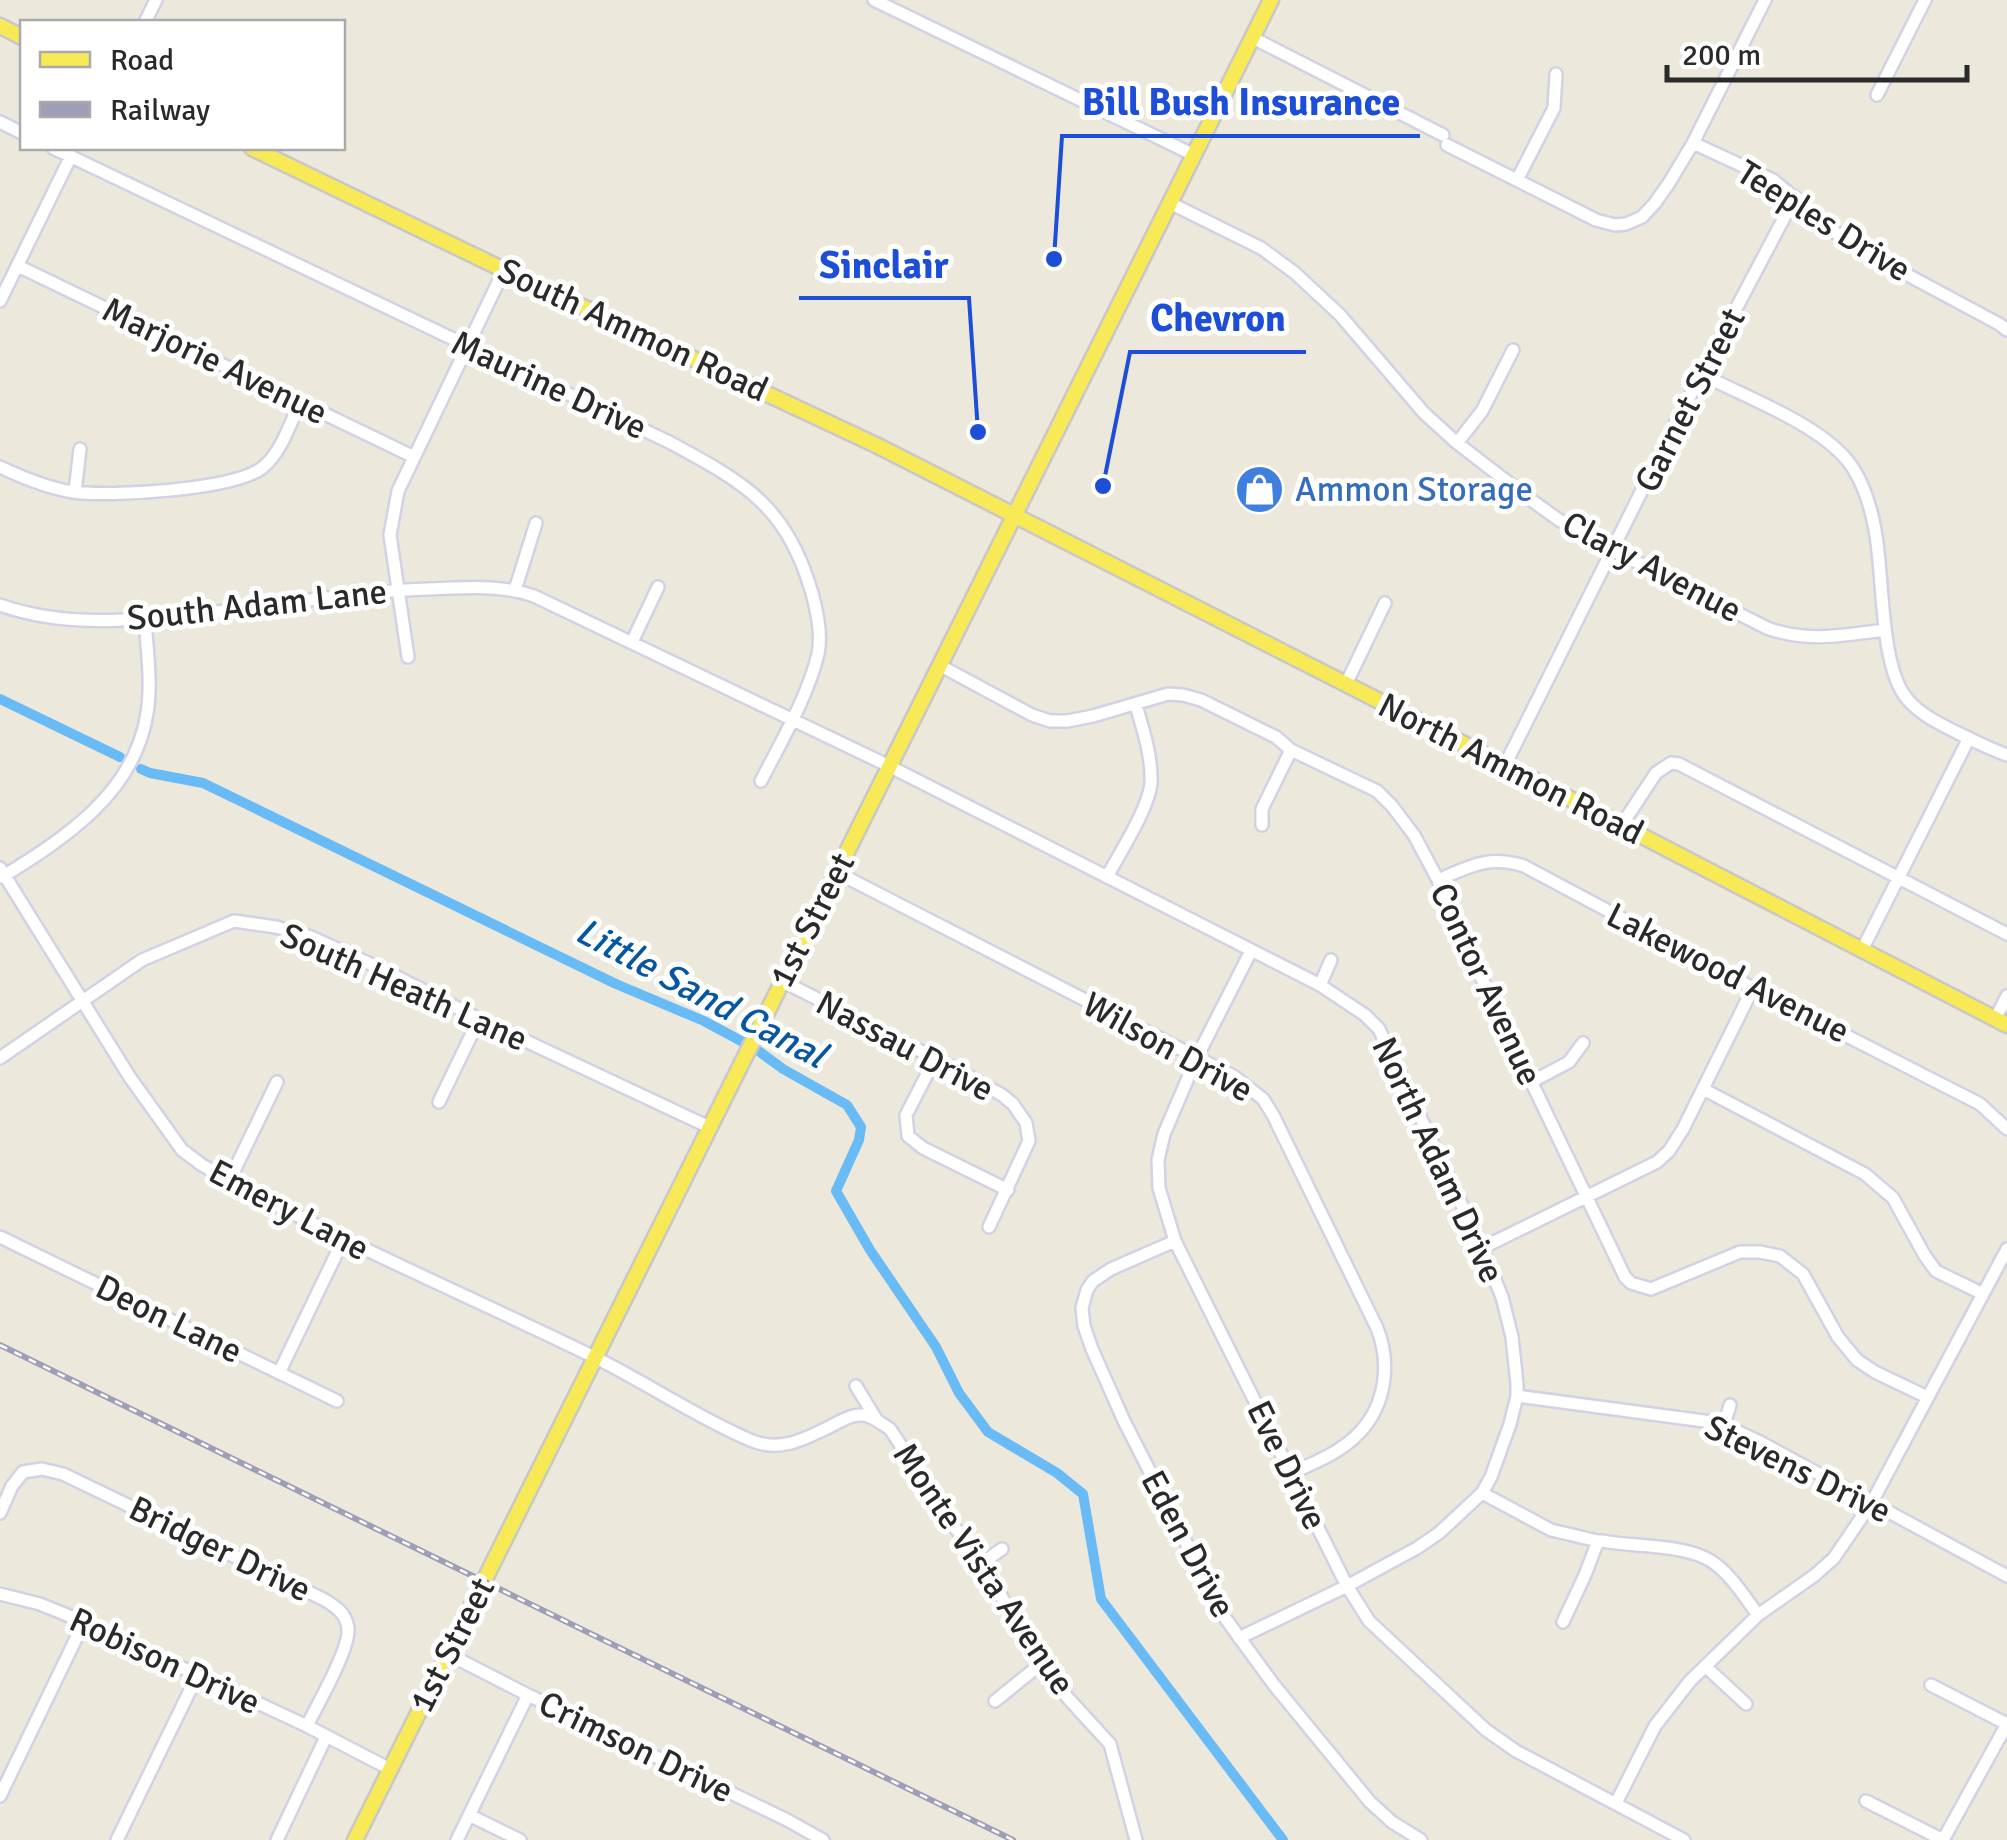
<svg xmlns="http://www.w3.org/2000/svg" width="2007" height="1840" viewBox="0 0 2007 1840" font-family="Signika,sans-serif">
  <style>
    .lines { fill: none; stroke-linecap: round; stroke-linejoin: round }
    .canal { stroke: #69bbf5; stroke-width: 10 }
    .minor-casing { stroke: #d1d2e4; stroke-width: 16 }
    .major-casing { stroke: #c8c8c8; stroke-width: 19 }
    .minor { stroke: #fff; stroke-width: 11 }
    .major { stroke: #f8ea56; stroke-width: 14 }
    .rail-casing { stroke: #9e9eb6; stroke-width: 6 }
    .rail { stroke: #fff; stroke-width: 2.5; stroke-dasharray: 8; stroke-linecap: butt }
    .labels { text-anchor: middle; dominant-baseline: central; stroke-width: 10; stroke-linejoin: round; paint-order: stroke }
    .street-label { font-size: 35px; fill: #2a2a2a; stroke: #fff }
    .shop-label { font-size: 35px; fill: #366cbe; stroke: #fff; text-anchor: start }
    .water-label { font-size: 38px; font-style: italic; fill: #0756a2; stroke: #fff }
    .leader { fill: none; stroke: #1d4ed8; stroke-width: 4 }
    .callout-dot { fill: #1d4ed8; stroke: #fff; stroke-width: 4 }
    .callout-label { font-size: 38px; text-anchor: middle; font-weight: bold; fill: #1d4ed8; stroke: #fff; stroke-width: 10; stroke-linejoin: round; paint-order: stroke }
  </style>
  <rect width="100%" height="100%" fill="#ede8dc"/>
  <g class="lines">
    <path class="canal" d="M0,699L120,757
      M141,769L150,773L203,783L616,984L704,1021L756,1049L783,1069L847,1105L861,1127L859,1140L836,1191L870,1250L936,1347L959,1393L988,1432L1057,1473L1083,1494L1101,1599L1283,1840"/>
    <defs>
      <path id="minor" d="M874,0L1194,155
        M145,22L156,0
        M1253,38L1443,135
        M1877,95L1925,0
        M0,122L22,133
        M1693,143L1773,180L1848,243L1999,324L2007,330
        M1447,145L1596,220L1615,225L1626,224L1642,217L1655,203L1669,183L1693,143L1765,0
        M53,148L669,442C745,483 786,505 812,593C817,612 822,634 818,654C808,696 781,742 761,781
        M1517,180L1554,108L1556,74
        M1170,203L1261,248L1295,273L1340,315L1424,413L1457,443L1527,497L1559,520L1613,550L1767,628C1807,643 1843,635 1885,630
        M18,266L412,456
        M0,301L71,156
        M1703,375C1746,397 1816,423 1847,460C1862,478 1871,507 1875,530C1884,574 1879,668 1908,700C1921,715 1940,724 1958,733C1974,741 1990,749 2007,755
        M1457,443L1482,411L1513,350
        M0,467C23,478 47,488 73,492C110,497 232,490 262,468C281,453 290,424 300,402
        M75,492L80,449
        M515,590L536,523
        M0,605C62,627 126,621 190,615C269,607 348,592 428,589C464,588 499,584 534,596L889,766L1320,985L1365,1015L1379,1029L1482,1248L1502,1297L1512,1337L1517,1384V1396L1510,1424L1491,1477L1482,1493L1439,1533L1417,1548L1347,1586L1239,1638
        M632,642L658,587
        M408,657L390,535L398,491L504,270
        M939,665L1032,715L1050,721H1067L1093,716L1168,694L1183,695L1201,700L1276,737L1291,750L1377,791L1392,806L1414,835L1438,880L1472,958L1625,1277L1631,1283L1651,1289L1740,1252H1760L1780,1256L1803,1274L1838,1337L1857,1360L1875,1372L1927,1397
        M1346,684L1385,603
        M1505,765L1672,430L1795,197
        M1262,825V809L1291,750
        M1621,826L1656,773L1671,763L1679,764L2007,934
        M0,868L129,1076L182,1150L202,1165C328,1236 460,1292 590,1355C644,1381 694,1416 750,1440C781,1454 808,1437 835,1424C845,1419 853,1414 864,1415C874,1417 882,1424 890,1429L955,1528L985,1561L998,1591L1042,1663L1067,1697L1110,1744L1136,1840
        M836,872L1235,1077L1263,1099L1273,1115L1377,1328C1391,1363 1386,1404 1360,1432C1342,1452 1314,1463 1291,1473
        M2,877C65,838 135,793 147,713C152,682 147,651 145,619
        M1107,877C1119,854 1149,808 1151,783C1152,756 1143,730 1136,705
        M1438,880C1470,866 1489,855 1524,866L1753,988L1980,1104L2007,1129
        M1862,950L1969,738
        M1251,951L1197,1057L1164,1134L1158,1160L1159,1188L1175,1241L1347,1586L1369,1621L1486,1730L1516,1751L1684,1840
        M782,981L952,1067L1002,1095L1013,1104L1026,1123L1029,1141L989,1227
        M1320,985L1331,960
        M1995,1019L2007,996
        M0,1058L142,960L234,921L276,927L311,937L377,967L479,1019L709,1127
        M935,1059L906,1115L908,1136L923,1148L1008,1190
        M1533,1081L1569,1062L1583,1043
        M1703,1089L1865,1174L1893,1198L1925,1256L1936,1271L1981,1293
        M439,1102L479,1019
        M229,1181L277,1082
        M0,1237L337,1401
        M1175,1241L1111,1269L1093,1281L1087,1290L1082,1308L1084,1326L1092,1349L1124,1421L1223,1615L1274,1685L1370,1802L1392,1822L1421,1840
        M1482,1248L1657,1162L1669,1151L1683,1129L1753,988
        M279,1373L343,1240
        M856,1386L876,1419
        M1517,1396L1719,1423L1760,1442L2007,1576
        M1724,1425L1730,1405
        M1482,1493L1551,1530L1598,1541
        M0,1513L12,1486L23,1472L42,1469L63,1474L323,1599C335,1606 346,1613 348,1628C350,1649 317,1705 307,1726
        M985,1561L1002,1549
        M0,1594L40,1604L84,1622L307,1726L390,1769
        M1563,1622L1585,1575L1598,1541H1602C1632,1547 1685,1544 1711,1561C1731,1574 1744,1596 1758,1615
        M448,1654L528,1695L787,1820L823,1840
        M1705,1666L1746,1704
        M1931,1685L2007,1724L1943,1840
        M995,1701L1042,1663
        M0,1796L84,1622
        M1866,1801L1943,1840
        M1616,1803L1655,1726L1690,1681L1758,1615L1815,1575L1834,1558L1872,1502L2007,1249
        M469,1815L520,1840
        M117,1840L197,1676
        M277,1840L326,1737
        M457,1840L528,1695"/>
      <path id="major" d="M0,26L22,37
        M252,148L504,270L878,446L1505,765L2007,1025
        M355,1840L1271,0"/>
    </defs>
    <use href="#minor" class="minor-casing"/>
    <use href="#major" class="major-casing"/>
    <use href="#minor" class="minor"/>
    <use href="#major" class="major"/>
    <defs>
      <path id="rail" d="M0,1345L1013,1840"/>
    </defs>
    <use href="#rail" class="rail-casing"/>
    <use href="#rail" class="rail"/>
  </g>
  <defs>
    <symbol id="shop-disc" viewBox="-11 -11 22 22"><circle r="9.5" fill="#3f7fe0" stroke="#fff"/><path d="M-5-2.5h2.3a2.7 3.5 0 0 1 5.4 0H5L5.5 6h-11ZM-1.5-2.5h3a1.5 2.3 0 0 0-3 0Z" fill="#fff"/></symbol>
  </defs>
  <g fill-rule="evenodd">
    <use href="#shop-disc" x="1232" y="462" width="55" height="55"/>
  </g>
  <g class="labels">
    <g class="street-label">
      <text transform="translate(1824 221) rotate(32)">Teeples Drive</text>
      <text transform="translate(633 330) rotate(25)">South Ammon Road</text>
      <text transform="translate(215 361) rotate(26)">Marjorie Avenue</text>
      <text transform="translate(549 385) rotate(25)">Maurine Drive</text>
      <text transform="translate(1690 400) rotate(-63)">Garnet Street</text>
      <text transform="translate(1652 567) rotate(28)">Clary Avenue</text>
      <text transform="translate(257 605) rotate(-6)">South Adam Lane</text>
      <text transform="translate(1511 769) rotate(27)">North Ammon Road</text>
      <text transform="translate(812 920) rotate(-63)">1st Street</text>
      <text transform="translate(1728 973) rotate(27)">Lakewood Avenue</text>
      <text transform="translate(1486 984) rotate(65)">Contor Avenue</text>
      <text transform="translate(404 987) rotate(24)">South Heath Lane</text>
      <text transform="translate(905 1046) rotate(28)">Nassau Drive</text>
      <text transform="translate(1168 1047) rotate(29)">Wilson Drive</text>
      <text transform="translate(1438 1160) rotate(65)">North Adam Drive</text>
      <text transform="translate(289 1210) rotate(28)">Emery Lane</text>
      <text transform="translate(169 1319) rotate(26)">Deon Lane</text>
      <text transform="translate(1287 1465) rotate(64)">Eve Drive</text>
      <text transform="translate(1798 1469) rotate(26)">Stevens Drive</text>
      <text transform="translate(1188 1544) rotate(62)">Eden Drive</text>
      <text transform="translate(220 1549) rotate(26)">Bridger Drive</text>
      <text transform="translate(984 1569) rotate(56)">Monte Vista Avenue</text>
      <text transform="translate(452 1645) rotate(-63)">1st Street</text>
      <text transform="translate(165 1661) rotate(25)">Robison Drive</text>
      <text transform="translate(636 1747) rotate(26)">Crimson Drive</text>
    </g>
    <g class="shop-label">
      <text x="1295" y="489">Ammon Storage</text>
    </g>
    <g class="water-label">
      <text transform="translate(701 993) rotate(28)">Little Sand Canal</text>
    </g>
  </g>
  <path class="leader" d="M1054 259L1062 136H1420M978 432L969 298H799M1103 486L1130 352H1306"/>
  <g class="callout-dot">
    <circle cx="1054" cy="259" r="10"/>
    <circle cx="978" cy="432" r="10"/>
    <circle cx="1103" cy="486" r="10"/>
  </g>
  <g class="callout-label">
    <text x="1241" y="115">Bill Bush Insurance</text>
    <text x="884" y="278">Sinclair</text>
    <text x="1218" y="331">Chevron</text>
  </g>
  <rect x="20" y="20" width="325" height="130" fill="#ffffff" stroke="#aaaaaa" stroke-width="2.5"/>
  <rect x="40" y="52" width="50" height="15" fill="#f8ea56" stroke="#aaaaaa" stroke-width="2.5"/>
  <text x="110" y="70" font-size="30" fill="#2a2a2a">Road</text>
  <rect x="40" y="102" width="50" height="15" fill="#9e9eb6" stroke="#aaaaaa" stroke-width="2.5"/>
  <text x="110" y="120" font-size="30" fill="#2a2a2a">Railway</text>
  <path d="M1667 65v15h300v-15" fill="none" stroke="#2a2a2a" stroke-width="5"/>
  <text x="1682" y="65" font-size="30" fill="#2a2a2a" stroke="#ffffff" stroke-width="8" paint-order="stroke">200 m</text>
</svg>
